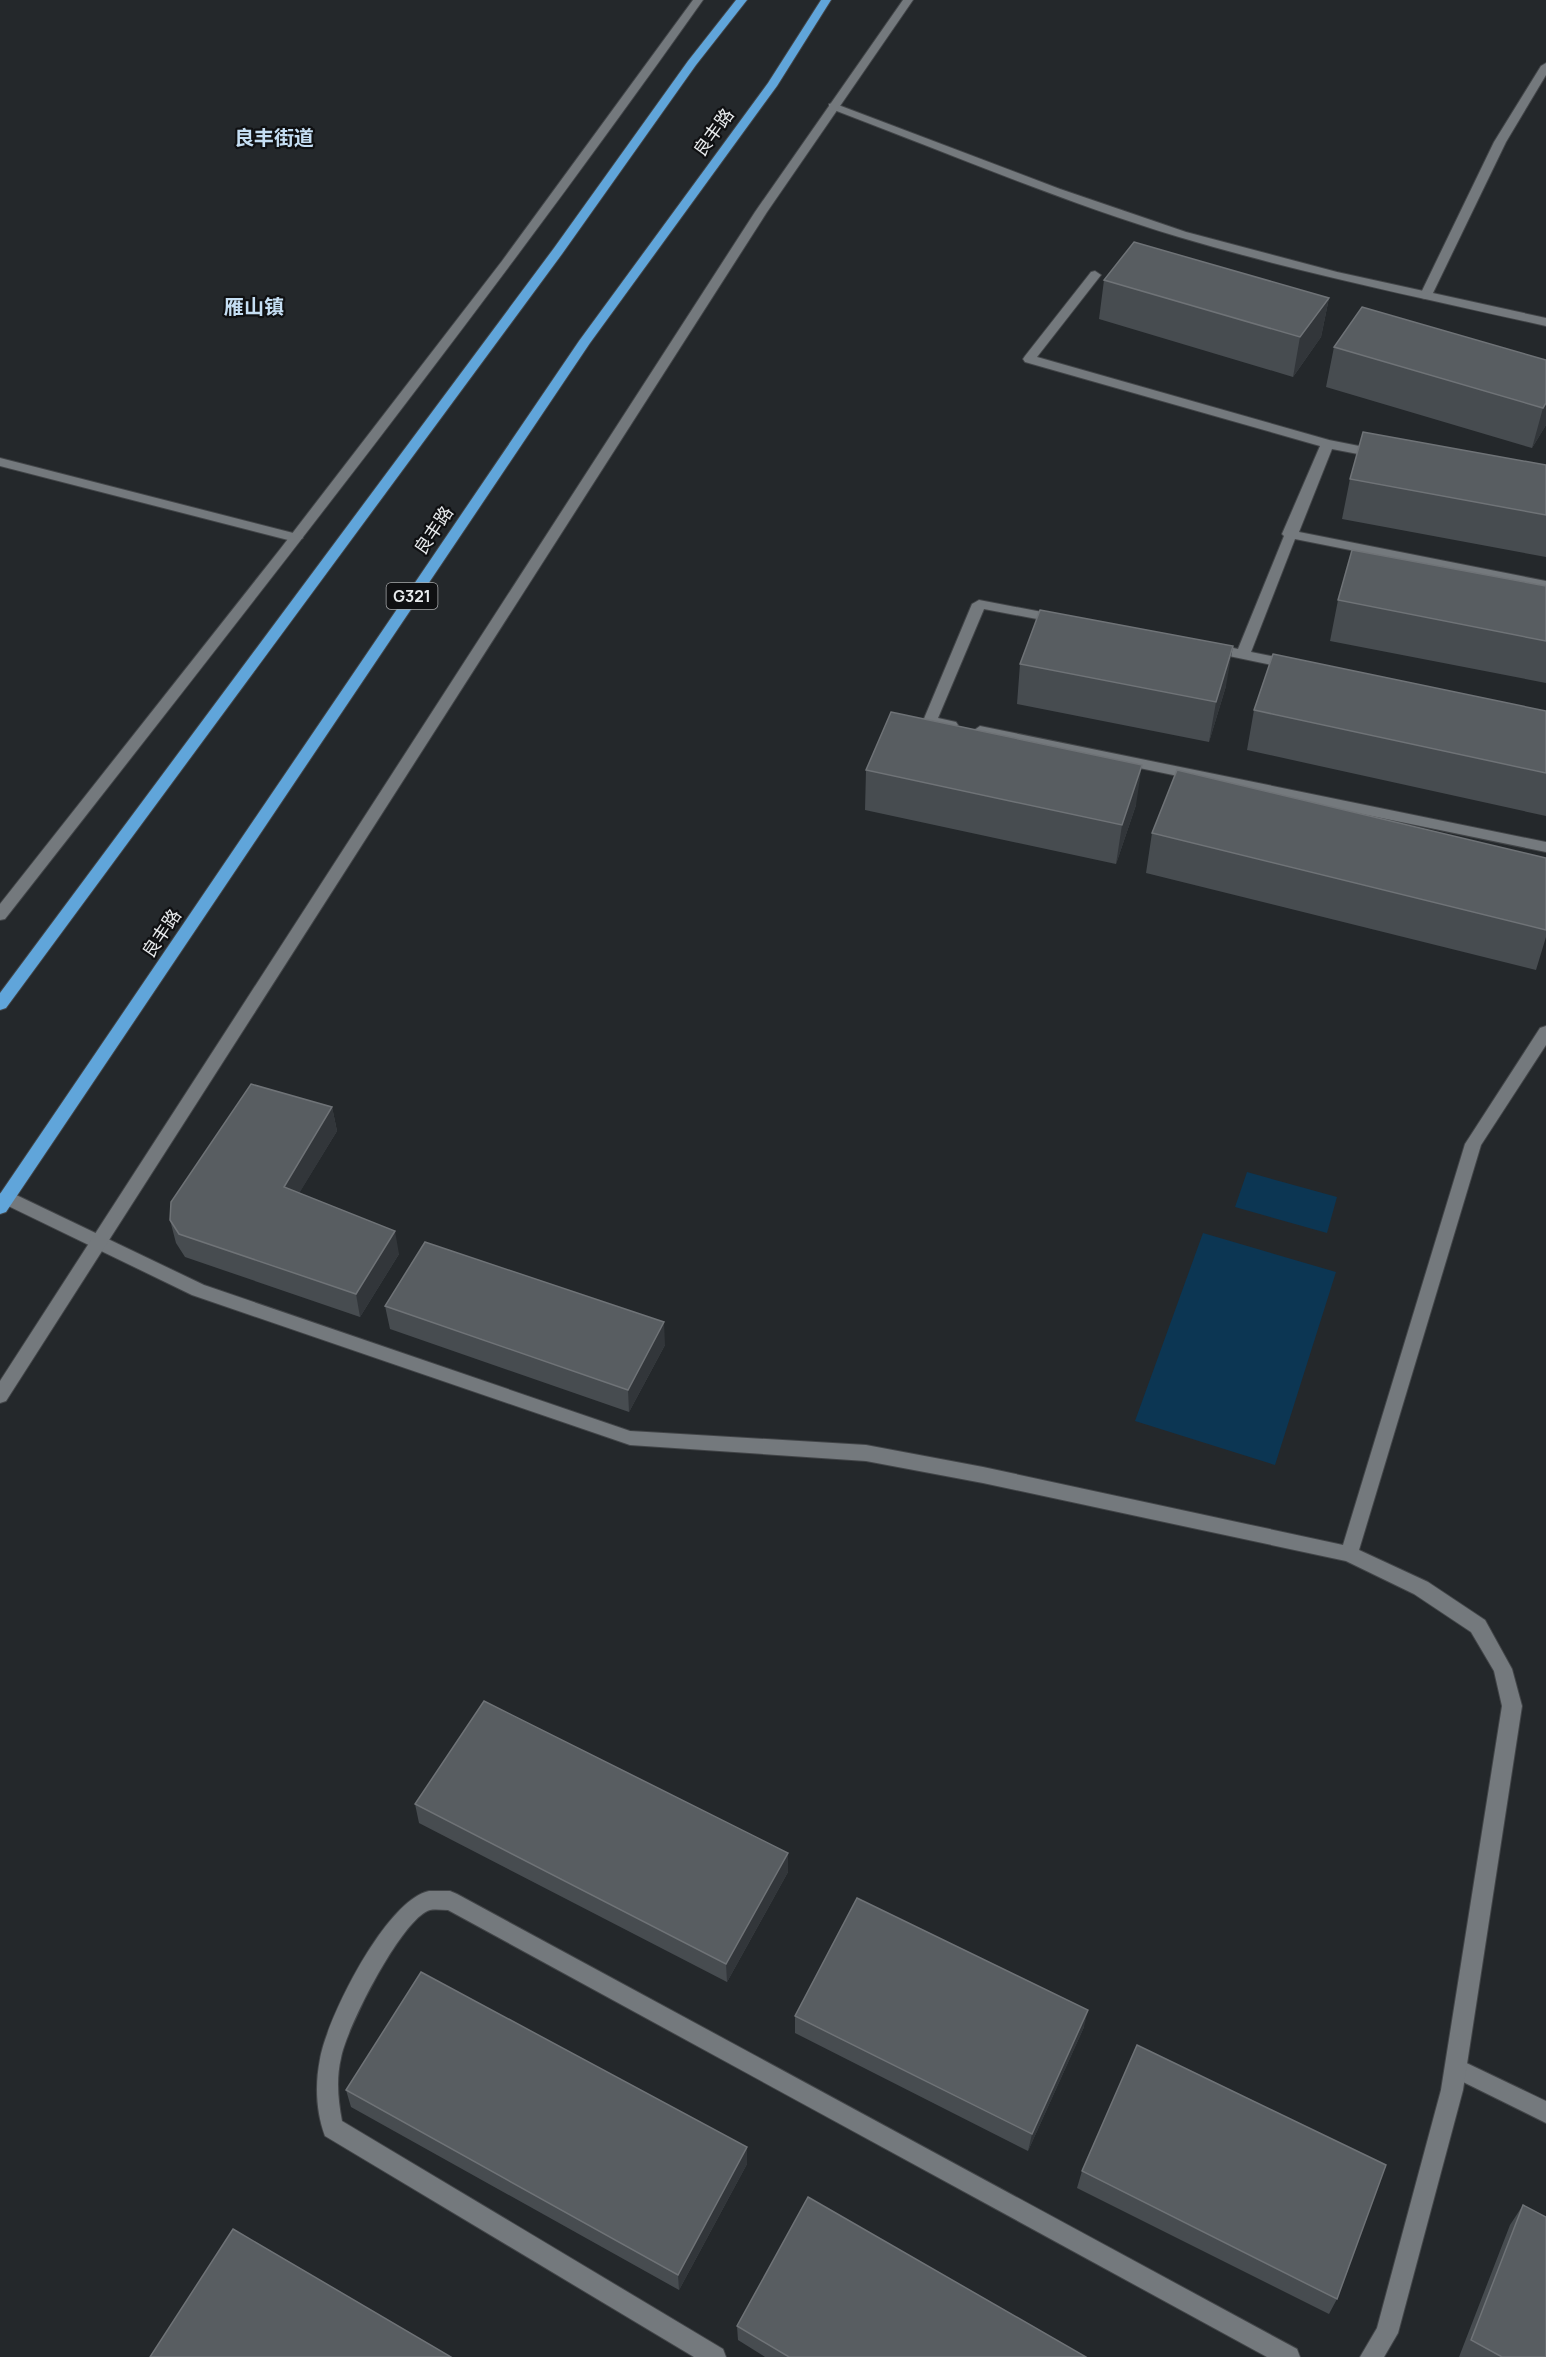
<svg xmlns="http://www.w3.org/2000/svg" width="1546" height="2357" viewBox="0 0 1546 2357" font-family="Manrope,'Noto Sans SC',sans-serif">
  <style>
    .green { fill: #0c3653 }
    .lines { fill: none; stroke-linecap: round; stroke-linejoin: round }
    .service-casing { stroke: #424548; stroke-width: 2 }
    .minor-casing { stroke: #424548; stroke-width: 2 }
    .tertiary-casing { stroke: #424548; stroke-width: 2 }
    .trunk-casing { stroke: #424548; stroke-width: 2 }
    .service { fill: #74797d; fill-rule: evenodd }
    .minor { fill: #74797d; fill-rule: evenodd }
    .tertiary { fill: #74797d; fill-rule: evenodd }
    .trunk { fill: #60a5da; fill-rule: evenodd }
    .wall { fill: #474c50 }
    .shaded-wall { fill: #32363a }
    .building { fill: #585d61; stroke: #6f7377; stroke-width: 1.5 }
    .labels { text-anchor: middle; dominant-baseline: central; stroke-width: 4.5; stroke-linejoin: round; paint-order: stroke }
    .shield { fill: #0f1012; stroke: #a7a9ab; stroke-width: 1.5 }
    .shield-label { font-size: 16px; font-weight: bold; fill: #e8ebed }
    .street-label { font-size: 18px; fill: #e8ebed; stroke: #0f1012 }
    .far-district-label { font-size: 20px; font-weight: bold; fill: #c5def3; stroke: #0f1012 }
  </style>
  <rect width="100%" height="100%" fill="#24282b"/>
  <path class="green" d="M1247,1172L1337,1197L1327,1233L1235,1207Z
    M1203,1233L1336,1272L1275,1465L1135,1421Z"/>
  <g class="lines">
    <defs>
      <path id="service" d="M1546,63V75L1506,142L1432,295L1426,299L1422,298L1420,295L1494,142L1541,66Z
        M1095,271L1101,275L1037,357L1329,440L1384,451L1385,454L1384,457L1379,458L1332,449L1299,532L1546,581V589L1295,539L1251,652L1296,661L1298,664L1296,667L1291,669L1205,651L1203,648L1205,645L1210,643L1238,649L1284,536L1282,534L1320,446L1025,362L1023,359L1025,356L1091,272Z
        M979,600L1058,615L1065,619L1058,623L984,609L938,718L956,722L958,725L951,730L925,724L923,721L972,604Z
        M980,726L1546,842V852L975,734L973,731Z
        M429,1891H450L457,1894L1297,2349L1300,2357H1267L448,1910C442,1910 435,1909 430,1910C402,1918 346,2029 341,2058C336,2079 338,2100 342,2121L723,2349L726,2357H694L325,2136C316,2112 315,2084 320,2059C327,2018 386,1900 429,1891Z
        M1456,2058L1546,2101V2123L1449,2075L1446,2068L1449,2061Z"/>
      <path id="minor" d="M833,103L1060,189L1186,232L1337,272L1546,318V326C1423,298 1300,273 1179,237C1060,201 945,152 829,108V104Z
        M0,458L301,535L303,538L296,542L0,466Z
        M1546,1026V1045L1481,1145L1359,1550L1428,1582L1485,1620L1512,1669L1522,1706L1463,2090L1398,2333L1384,2357H1360L1377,2328L1441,2090L1502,1706L1494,1671L1471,1632L1414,1594L1346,1561L983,1483L866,1461L630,1445L192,1295L0,1202V1193L6,1192L12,1193L204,1285L630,1431L866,1445L983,1467L1343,1545L1465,1144L1540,1028Z"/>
      <path id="tertiary" d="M693,0H703C481,314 242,616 5,919L0,920V904L281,548L502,261Z
        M903,0H913L767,212L6,1401L0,1403V1381L755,212Z"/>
      <path id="trunk" d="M736,0H747L696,65L562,254L6,1008L0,1010V993L554,248L688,61Z
        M821,0H831L777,86L590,343L6,1212L0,1214V1194L579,341L768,83Z"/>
    </defs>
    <use href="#service" class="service-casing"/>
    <use href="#minor" class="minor-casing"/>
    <use href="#tertiary" class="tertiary-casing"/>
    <use href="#trunk" class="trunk-casing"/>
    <use href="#service" class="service"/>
    <use href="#minor" class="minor"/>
    <use href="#tertiary" class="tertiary"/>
    <use href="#trunk" class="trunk"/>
  </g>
  <path class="wall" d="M1104,280L1329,298L1321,337L1293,377L1099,319Z
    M1334,347L1546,360V425L1532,448L1326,387Z
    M1546,465V557L1342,519L1350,479Z
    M1546,586V683L1330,641L1338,600Z
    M1020,664L1226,686L1209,742L1017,704Z
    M1254,710L1546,711V816L1247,750Z
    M866,770L1136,805L1116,864L865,810Z
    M1152,833L1546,858V937L1536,970L1146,873Z
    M332,1107L337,1131L299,1193L399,1254L360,1317L185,1257L176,1243L170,1220Z
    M385,1306L665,1345L629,1412L390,1329Z
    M415,1804L788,1853V1872L727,1982L419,1823Z
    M795,2016L1084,2027L1028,2151L795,2033Z
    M346,2090L747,2147V2164L679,2290L351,2107Z
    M1082,2171L1337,2299L1329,2314L1077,2188Z
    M1523,2205L1546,2357H1459L1510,2225Z
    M737,2326L1086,2357H765L738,2340Z"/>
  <path class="shaded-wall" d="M1329,298L1321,337L1293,377L1300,337Z
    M1546,403V425L1532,448L1543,408Z
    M1233,646L1226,686L1209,742L1216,702Z
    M1142,765L1136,805L1116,864L1122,825Z
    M332,1107L337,1131L289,1210L284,1187Z
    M395,1231L399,1254L360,1317L356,1294Z
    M664,1322L665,1345L629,1412L628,1390Z
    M788,1853V1872L727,1982L726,1964Z
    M1088,2010L1084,2027L1028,2151L1032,2134Z
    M747,2147V2164L679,2290L678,2275Z"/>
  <path class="building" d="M1134,242L1329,298L1300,337L1104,280Z
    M1362,307L1546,360V403L1543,408L1334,347Z
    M1363,432L1546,465V515L1350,479Z
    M1352,550L1546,586V641L1338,600Z
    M1040,610L1233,646L1216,702L1020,664Z
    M1273,654L1546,711V773L1254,710Z
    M891,712L1142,765L1122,825L866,770Z
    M1177,770L1546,858V930L1152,833Z
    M251,1084L332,1107L284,1187L395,1231L356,1294L179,1234L170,1220L171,1202Z
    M425,1242L664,1322L628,1390L385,1306Z
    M484,1701L788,1853L726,1964L415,1804Z
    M857,1898L1088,2010L1032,2134L795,2016Z
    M421,1972L747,2147L678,2275L346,2090Z
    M1137,2045L1386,2165L1337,2299L1082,2171Z
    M808,2197L1086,2357H789L737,2326Z
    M1523,2205L1546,2217V2357H1502L1471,2340Z
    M233,2229L451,2357H150Z"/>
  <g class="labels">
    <rect class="shield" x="386.5" y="583" width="51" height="26" rx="4.5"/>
    <g class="shield-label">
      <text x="412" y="596">G321</text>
    </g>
    <g class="street-label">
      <text transform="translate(713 132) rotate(-54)">良丰路</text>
      <text transform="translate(433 530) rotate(-56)">良丰路</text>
      <text transform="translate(161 933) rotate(-56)">良丰路</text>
    </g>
    <g class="far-district-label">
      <text x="274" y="137">良丰街道</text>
      <text x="254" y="306">雁山镇</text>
    </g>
  </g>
</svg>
